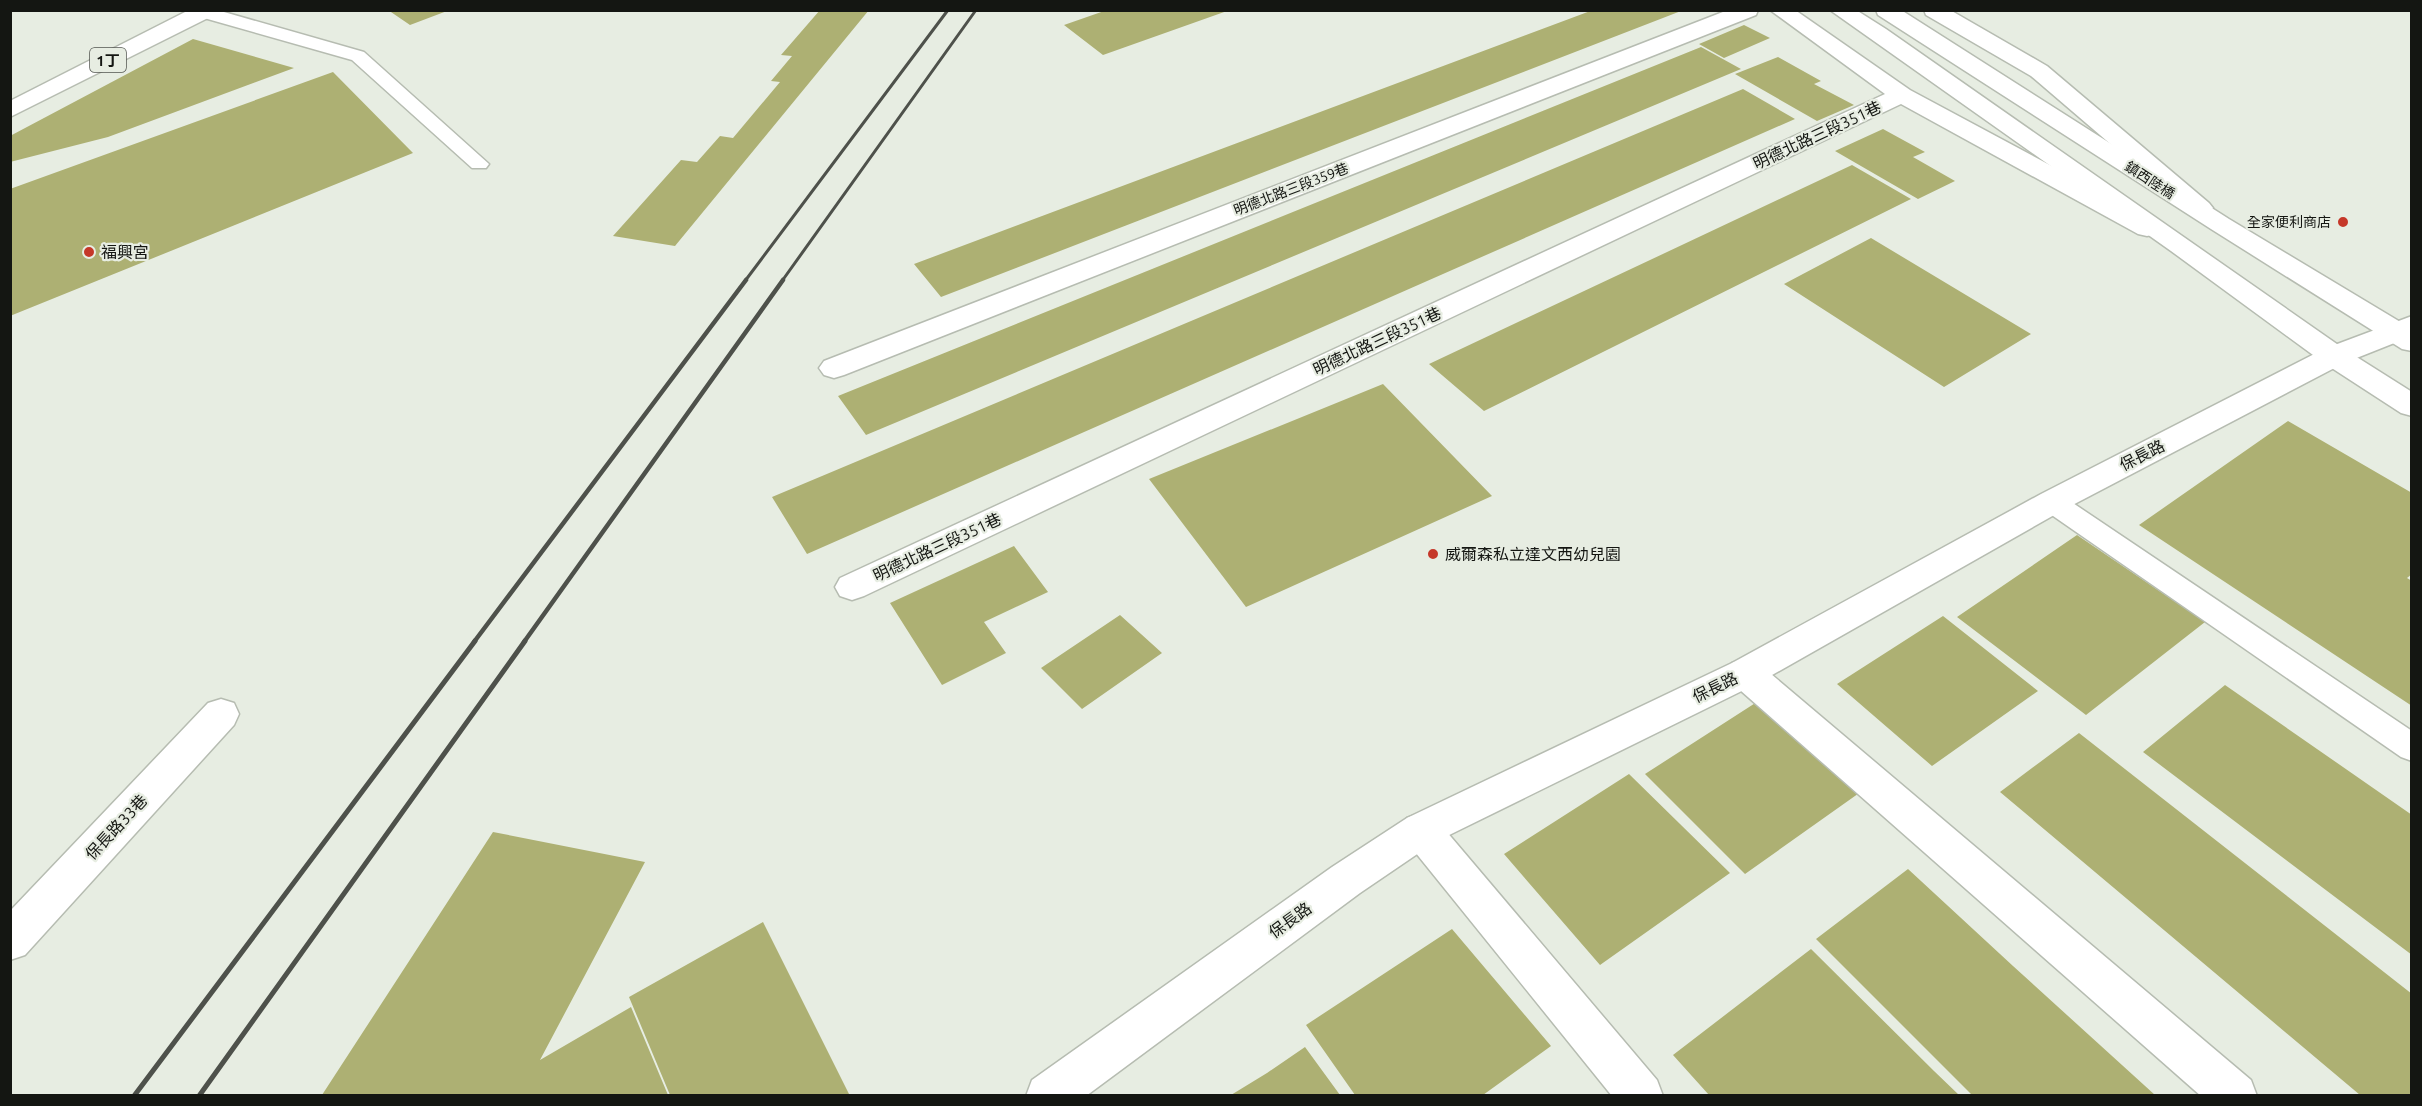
<svg xmlns="http://www.w3.org/2000/svg" width="2422" height="1106" viewBox="0 0 2422 1106" font-family="Ubuntu,'Noto Sans TC',sans-serif">
  <style>
    .building { fill: #adb073 }
    .lines { fill: none; stroke-linecap: round; stroke-linejoin: round }
    .service-casing { stroke: #b6bcb1; stroke-width: 3 }
    .minor-casing { stroke: #b6bcb1; stroke-width: 3 }
    .tertiary-casing { stroke: #b6bcb1; stroke-width: 3 }
    .secondary-casing { stroke: #b6bcb1; stroke-width: 3 }
    .primary-casing { stroke: #b6bcb1; stroke-width: 3 }
    .service { fill: #fff; fill-rule: evenodd }
    .minor { fill: #fff; fill-rule: evenodd }
    .tertiary { fill: #fff; fill-rule: evenodd }
    .secondary { fill: #fff; fill-rule: evenodd }
    .primary { fill: #fff; fill-rule: evenodd }
    .rail-far2 { stroke: #4e514b; stroke-width: 3 }
    .rail-far1 { stroke: #4e514b; stroke-width: 4.5 }
    .rail { stroke: #4e514b; stroke-width: 5 }
    .poi-dot { fill: #c53829; stroke: #e7ede2; stroke-width: 2 }
    .labels { text-anchor: middle; dominant-baseline: central; stroke-width: 4.5; stroke-linejoin: round; paint-order: stroke }
    .far-street-label { font-size: 14px; fill: #141612; stroke: #e7ede2 }
    .far-poi-label { font-size: 14px; fill: #141612; stroke: #e7ede2; text-anchor: end }
    .shield { fill: #e7ede2; stroke: #535650; stroke-width: 1.5 }
    .shield-label { font-size: 15px; font-weight: bold; fill: #141612 }
    .street-label { font-size: 16px; fill: #141612; stroke: #e7ede2 }
    .poi-label { font-size: 16px; fill: #141612; stroke: #e7ede2; text-anchor: start }
  </style>
  <rect width="100%" height="100%" fill="#e7ede2"/>
  <path class="building" d="M388,10H447V11L410,25Z
    M820,10H869L675,246L613,236L681,160L697,162L720,136L733,138L780,82L771,81L792,56L781,55Z
    M1107,10H1227V11L1103,55L1064,25Z
    M1593,10L1681,11L941,297L914,264Z
    M1744,25L1770,38L1724,58L1699,44Z
    M193,39L294,68L108,137L10,162V136Z
    M1701,47L1741,69L866,435L838,396Z
    M1778,57L1821,81L1814,84L1854,105L1817,121L1735,74Z
    M333,72L413,153L10,316V189Z
    M1743,89L1795,119L807,554L772,497Z
    M1883,129L1925,152L1913,157L1955,181L1918,199L1835,151Z
    M1852,165L1911,199L1484,411L1429,364Z
    M1871,238L2031,334L1944,387L1784,284Z
    M1383,384L1492,496L1246,607L1149,479Z
    M2288,421L2412,493V574L2407,578L2412,581V706L2139,525Z
    M2077,535L2205,622L2086,715L1957,617Z
    M1014,546L1048,592L984,622L1006,653L942,685L890,603Z
    M1120,615L1162,653L1082,709L1041,668Z
    M1943,616L2038,691L1932,766L1837,684Z
    M2225,685L2412,815V955L2143,752Z
    M1760,700L1862,791L1745,874L1645,774Z
    M2079,733L2412,994V1095H2360L2000,792Z
    M1629,774L1730,873L1600,965L1504,854Z
    M493,832L645,862L540,1060L631,1007L668,1095H322Z
    M1908,869L2013,966L2155,1095H1972L1816,939Z
    M763,922L849,1094L670,1095L629,997Z
    M1452,929L1551,1046L1483,1095H1355L1306,1025Z
    M1811,949L1934,1071L1959,1095H1709L1673,1055Z
    M1305,1047L1340,1095H1231L1267,1073Z"/>
  <g class="lines">
    <defs>
      <path id="service" d="M195,10H217L364,52L489,164L486,168H472L352,60L197,16Z
        M2052,492L2061,495L2412,731V761L2401,757L2043,509L2039,502L2043,495Z"/>
      <path id="minor" d="M1728,10H1758L1756,15L844,375L834,378L824,375L819,368L824,361Z
        M1770,10H1795L1910,90L2156,222L2160,228L2156,234L2147,236L2138,234L1901,104L864,596L852,600L840,596L835,587L840,578L1885,94Z
        M1924,10H1950L2047,66L2209,203L2213,208L2209,213L2200,216L2191,213L2031,76L1926,15Z
        M1745,659L1758,663L2251,1080L2257,1096H2201L1732,683L1727,673L1732,663Z
        M221,699L234,703L239,714L234,725L25,955L10,960V911L208,703Z
        M1421,813L1435,818L1657,1080L1663,1096H1612L1407,842L1402,830L1407,818Z"/>
      <path id="tertiary" d="M2412,316V336L2344,363L2063,510L1758,683L1435,842L1360,893L1086,1096H1026L1032,1080L1332,867L1407,818L1732,663L2041,494L2324,349Z"/>
      <path id="secondary" d="M1830,10H1856L1886,29L2344,349L2412,392V416L2401,413L2324,363L2171,251Z
        M1876,10H1901L2229,219L2412,329V351L2402,349L2211,229L1878,15Z"/>
      <path id="primary" d="M189,10H216L214,15L10,117V101Z"/>
    </defs>
    <use href="#service" class="service-casing"/>
    <use href="#minor" class="minor-casing"/>
    <use href="#tertiary" class="tertiary-casing"/>
    <use href="#secondary" class="secondary-casing"/>
    <use href="#primary" class="primary-casing"/>
    <use href="#service" class="service"/>
    <use href="#minor" class="minor"/>
    <use href="#tertiary" class="tertiary"/>
    <use href="#secondary" class="secondary"/>
    <use href="#primary" class="primary"/>
    <path class="rail-far2" d="M745,281L948,10
      M782,281L976,10"/>
    <path class="rail-far1" d="M474,642L746,280
      M524,642L783,280"/>
    <path class="rail" d="M134,1096L475,641
      M199,1096L525,641"/>
  </g>
  <g class="poi-dot">
    <circle cx="2343" cy="222" r="6"/>
    <circle cx="89" cy="252" r="6"/>
    <circle cx="1433" cy="554" r="6"/>
  </g>
  <g class="labels">
    <g class="far-street-label">
      <text transform="translate(2150 180) rotate(33)">鎮西陸橋</text>
      <text transform="translate(1291 189) rotate(-21)">明德北路三段359巷</text>
    </g>
    <g class="far-poi-label">
      <text x="2331" y="222">全家便利商店</text>
    </g>
    <rect class="shield" x="90" y="48" width="36" height="24" rx="4.5"/>
    <g class="shield-label">
      <text x="108" y="60">1丁</text>
    </g>
    <g class="street-label">
      <text transform="translate(1817 135) rotate(-25)">明德北路三段351巷</text>
      <text transform="translate(1377 341) rotate(-25)">明德北路三段351巷</text>
      <text transform="translate(2142 455) rotate(-27)">保長路</text>
      <text transform="translate(937 547) rotate(-25)">明德北路三段351巷</text>
      <text transform="translate(1715 687) rotate(-26)">保長路</text>
      <text transform="translate(116 827) rotate(-47)">保長路33巷</text>
      <text transform="translate(1290 920) rotate(-36)">保長路</text>
    </g>
    <g class="poi-label">
      <text x="101" y="252">福興宮</text>
      <text x="1445" y="554">威爾森私立達文西幼兒園</text>
    </g>
  </g>
  <rect width="2422" height="1106" fill="none" stroke="#141612" stroke-width="24"/>
</svg>
